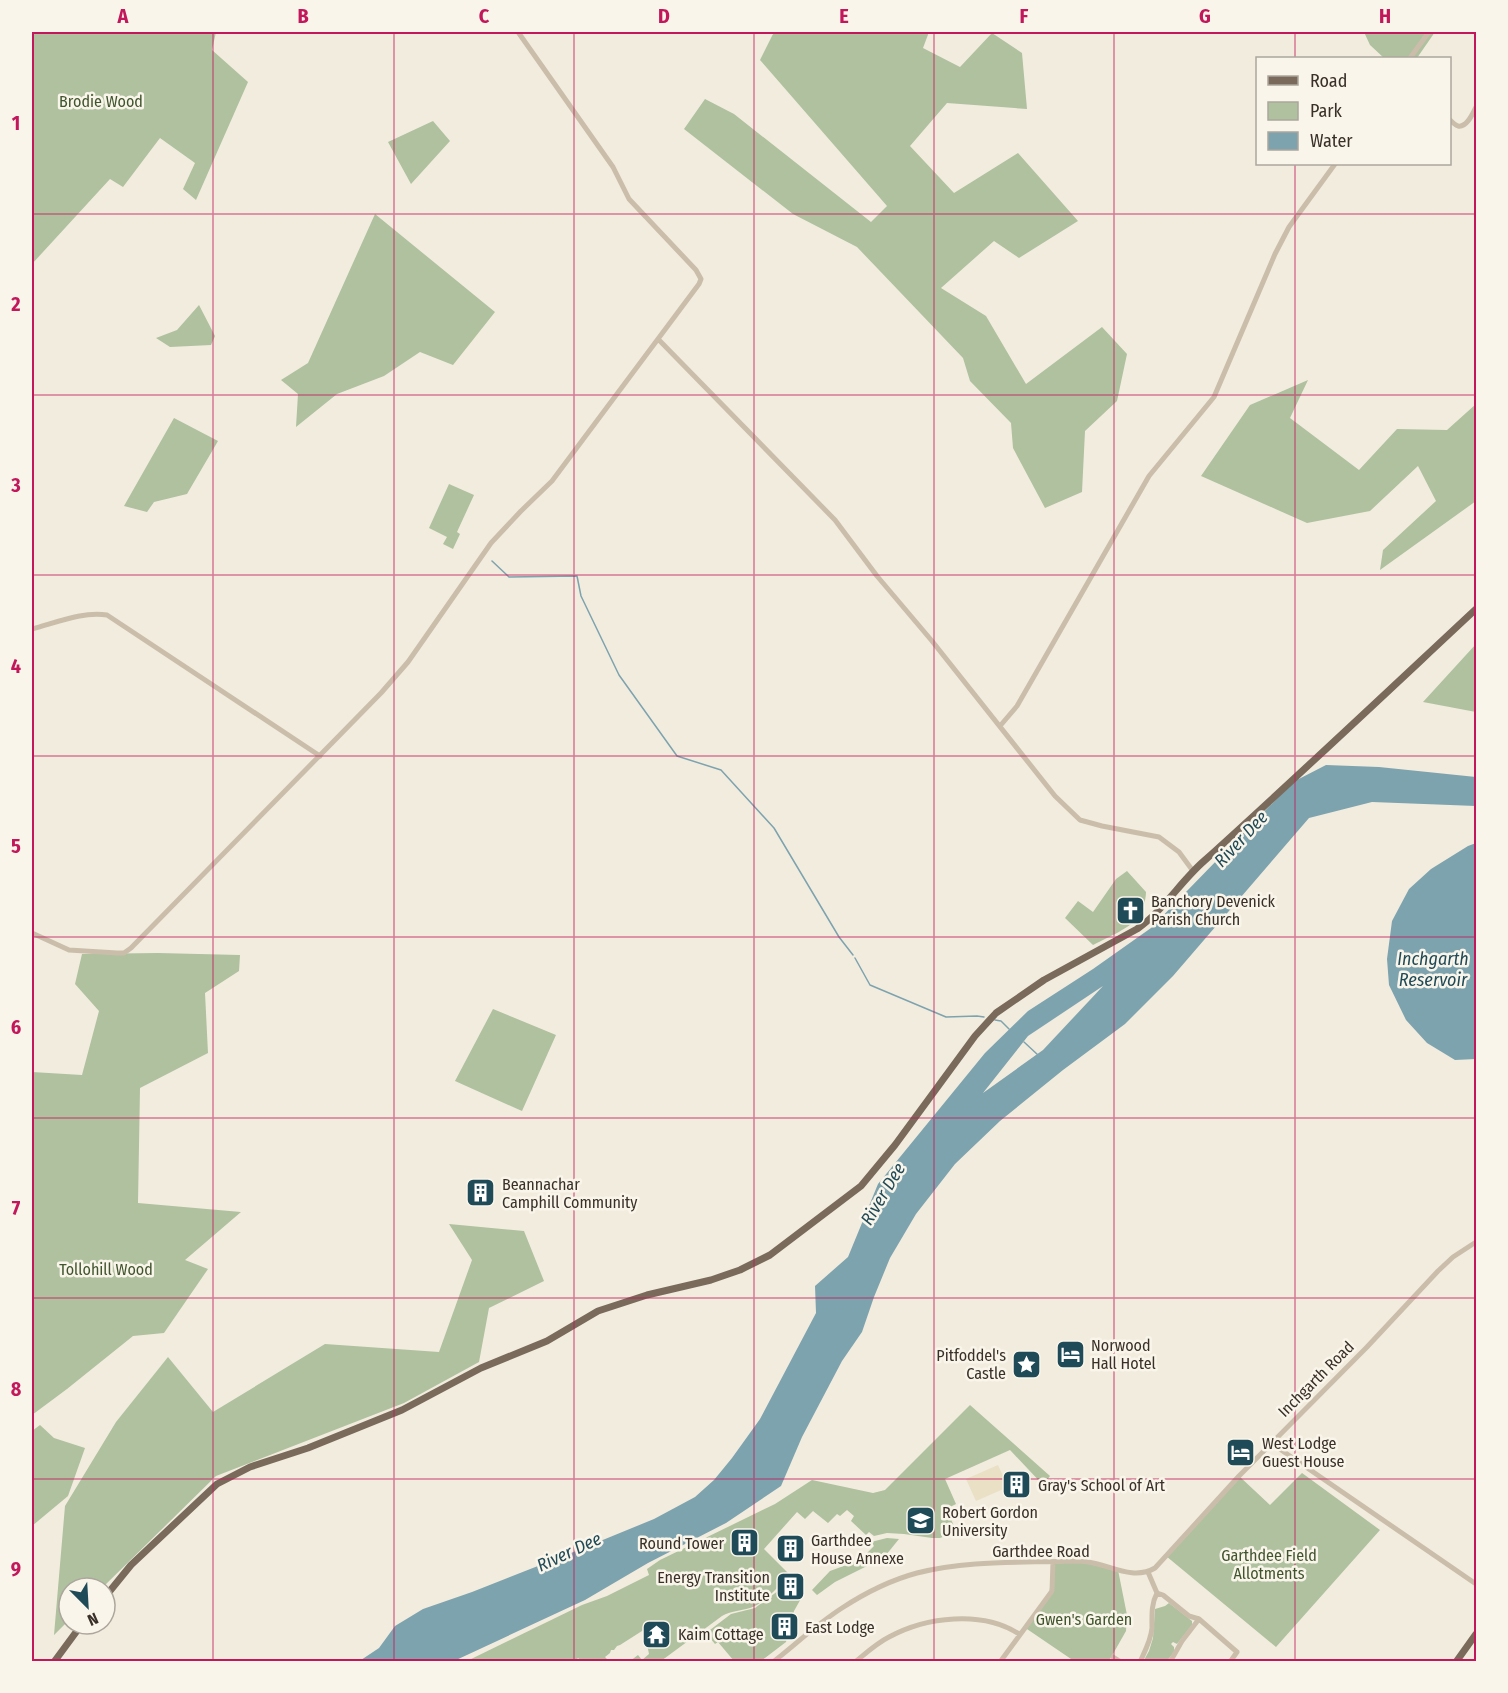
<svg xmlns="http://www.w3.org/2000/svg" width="1508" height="1693" viewBox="0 0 1508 1693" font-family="'Fira Sans Condensed',sans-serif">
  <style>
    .green { fill: #afc19e }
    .plaza { fill: #eae0c5 }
    .water { fill: #7da3af; fill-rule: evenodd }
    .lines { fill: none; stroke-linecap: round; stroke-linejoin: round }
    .stream { stroke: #7da3af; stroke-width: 1.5 }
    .minor { stroke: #cabeaa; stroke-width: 5 }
    .major { stroke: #796a5b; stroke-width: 7 }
    .grid { fill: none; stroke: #c2185b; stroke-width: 1.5; stroke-opacity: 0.55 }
    .labels { text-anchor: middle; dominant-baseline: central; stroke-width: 5; stroke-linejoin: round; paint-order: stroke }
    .park-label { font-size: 16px; fill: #3f552d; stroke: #faf5ea }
    .poi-label { font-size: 16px; fill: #383029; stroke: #faf5ea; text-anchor: start }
    .street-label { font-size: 16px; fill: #383029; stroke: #faf5ea }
    .water-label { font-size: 18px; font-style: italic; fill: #1f4a58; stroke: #faf5ea }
    .neatline { fill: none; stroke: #c2185b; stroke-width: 2 }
    .grid-label { font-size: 20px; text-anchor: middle; font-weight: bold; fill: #c2185b }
  </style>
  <rect width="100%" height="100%" fill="#f2ecde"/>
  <path class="green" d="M32,32H216L212,50L248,82L196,200L183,189L195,163L160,138L123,187L110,179L32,264Z
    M774,32H929L923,48L960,67L992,33L1022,53L1027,109L947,103L910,146L954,193L1018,153L1078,221L1019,258L994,241L941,288L986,316L1026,384L1102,327L1127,354L1117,401L1085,431L1082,492L1045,508L1013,448L1011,423L970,381L963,358L857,247L793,214L684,129L705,99L734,114L871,222L887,206L760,60Z
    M1364,32H1435L1417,58H1384L1370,45Z
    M433,121L450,141L411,184L388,142Z
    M375,214L495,312L453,365L420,352L384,376L337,394L296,427L298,394L281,380L308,363Z
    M199,305L215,336L211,345L170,347L156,338L177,330Z
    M1308,380L1290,418L1359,470L1397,429L1447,430L1476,404V501L1380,570L1383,550L1436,501L1418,466L1370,511L1307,523L1201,476L1250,405Z
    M174,418L218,441L187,494L154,502L147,512L124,506Z
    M449,484L474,495L457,532L460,534L453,549L443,544L447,537L429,528Z
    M1476,644V712L1423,702Z
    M1127,871L1146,892C1146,900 1142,914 1136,920C1129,928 1103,940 1093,945L1065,918L1078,901L1093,912L1116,879Z
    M158,953L240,955L239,971L205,993L208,1053L140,1088L138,1203L241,1212L185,1260L208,1269L164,1333L133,1336L67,1389L32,1415V1072L82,1075L99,1011L75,984L82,954Z
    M493,1009L556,1035L522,1111L455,1081Z
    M449,1224L524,1231L544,1281L489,1308L479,1362L404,1403L216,1476L102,1588H69V1620L54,1635L65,1506L116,1422L168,1357L213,1412L325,1344L439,1352L472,1260Z
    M970,1405L1050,1476L1043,1485L1010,1450L945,1479L956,1504L946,1509L956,1530L960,1528L961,1530L940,1538H932L904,1534L887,1533L874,1536L869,1532L866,1535L851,1521L854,1516L847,1510L840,1516L837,1514L828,1523L813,1511L805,1519L797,1512L764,1549L789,1574C781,1585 763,1604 750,1608C740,1611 731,1611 722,1616L661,1661H630L638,1655L642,1660L649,1654L647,1644L661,1635L653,1624L620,1645L617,1646L614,1650H611L610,1653L605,1657L609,1661H581L578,1658L575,1662L467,1661L582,1605L607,1596L649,1575L647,1569L660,1560L775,1504L812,1480L873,1493L885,1490Z
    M40,1425L54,1438L85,1448L68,1496L32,1526V1431Z
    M1302,1473L1380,1530L1276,1647L1166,1556L1239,1476L1270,1505Z
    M887,1538L899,1539L886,1555L884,1552L869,1565L835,1582L817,1595L812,1590L830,1571L860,1560L874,1546L871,1542Z
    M1076,1561L1118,1570L1127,1615L1126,1631L1109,1661H1074L1024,1627L1049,1596L1053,1562Z
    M800,1584L803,1590V1595L794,1611L791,1624L779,1620L774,1630L788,1634L786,1642L761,1661H734L718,1642L715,1644L706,1633L731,1614L755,1608L782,1588V1590L789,1596Z
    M1169,1603L1192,1621V1625L1177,1644L1173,1642L1171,1644L1174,1647V1652L1167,1661L1143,1662L1149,1651L1153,1638L1155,1609L1165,1606Z"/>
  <path class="plaza" d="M998,1465L1008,1487L976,1501L966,1479Z"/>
  <path class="water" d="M1326,765L1379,767L1476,777V806L1372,802L1309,818L1173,976L1125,1024L1063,1070L1000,1121L955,1164L916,1214L890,1258L874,1297L862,1332L842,1361L802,1437L781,1486L726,1523L648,1563L585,1600L454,1661L358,1662L379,1648L395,1626L423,1609L472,1592L571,1553L654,1519L695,1497L714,1480L732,1458L760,1419L816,1313L815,1286L848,1257L878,1184L985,1053L1028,1011L1093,969L1151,928L1293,782ZM1103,986L1043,1050L983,1093L1028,1036Z
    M1476,843V1059L1455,1060L1427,1043L1406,1020L1389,985L1387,959L1392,921L1409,889L1431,869L1468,846Z"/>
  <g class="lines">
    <path class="stream" d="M492,561L509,577L577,576L581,596L619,675L677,756L721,770L774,828L839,937L853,955
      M855,958L870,985L946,1017L977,1016L984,1017
      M995,1020L1001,1021L1009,1029
      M1024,1042L1038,1055"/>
    <path class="minor" d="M1410,58L1429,32
      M1450,120C1452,122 1455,125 1458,126C1467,128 1473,113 1476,107
      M658,339L835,520L877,576L932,641L1055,796L1080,820L1102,826L1159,837L1179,852L1193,871
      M32,629C55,623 83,611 107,615L320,756
      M1000,726L1017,706L1149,476L1214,397L1275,254L1289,227L1335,164
      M32,933L69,950L117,953H124L131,948L381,693L408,662L491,543L521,511L552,481L699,284L701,279L696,270L629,199L613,167L518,32
      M1271,1443L1476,1584
      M1157,1593L1163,1595L1189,1616L1199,1619L1237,1652L1230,1662
      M1113,1657L1121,1662
      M773,1662C796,1644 817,1624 842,1608C865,1593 891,1580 917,1573C967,1560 1021,1563 1073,1561C1078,1561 1083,1561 1088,1562C1110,1565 1133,1581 1155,1568L1239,1476L1367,1347L1438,1271L1453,1257L1476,1242
      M855,1662C866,1653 877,1643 889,1637C926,1617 982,1610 1019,1634
      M1000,1662L1052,1591L1053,1562
      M1140,1662C1145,1651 1151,1640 1152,1628C1152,1616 1151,1604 1157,1593L1148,1572
      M1170,1662L1182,1641L1199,1619"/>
    <path class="major" d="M105,1597L131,1565L217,1484L250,1467L308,1448L402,1410L481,1368L547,1341L598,1311L647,1295L711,1280L740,1270L770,1255L861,1186L895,1145L975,1036L996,1013L1044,980L1137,929C1163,911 1180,882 1204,861C1296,778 1386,693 1476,609
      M54,1662L82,1624
      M1456,1662L1476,1634"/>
  </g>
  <path class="grid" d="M213,32V1662M394,32V1662M574,32V1662M754,32V1662M934,32V1662M1114,32V1662M1295,32V58M1295,164V1662M32,214H1476M32,395H1476M32,575H1476M32,756H1476M32,937H1476M32,1118H1476M32,1298H1476M32,1479H1476"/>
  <defs>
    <symbol id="church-square" viewBox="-11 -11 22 22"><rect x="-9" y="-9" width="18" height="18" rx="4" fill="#1f4a58" stroke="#faf5ea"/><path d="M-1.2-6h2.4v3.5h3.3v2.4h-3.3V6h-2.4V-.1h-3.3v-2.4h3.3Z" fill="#fff"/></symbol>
    <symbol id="building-square" viewBox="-11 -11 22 22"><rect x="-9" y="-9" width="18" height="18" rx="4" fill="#1f4a58" stroke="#faf5ea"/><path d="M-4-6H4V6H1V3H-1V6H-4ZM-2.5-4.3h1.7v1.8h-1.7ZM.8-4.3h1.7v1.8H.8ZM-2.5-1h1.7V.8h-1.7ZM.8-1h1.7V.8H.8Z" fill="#fff"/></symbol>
    <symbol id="hotel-square" viewBox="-11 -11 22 22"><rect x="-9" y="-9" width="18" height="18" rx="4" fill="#1f4a58" stroke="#faf5ea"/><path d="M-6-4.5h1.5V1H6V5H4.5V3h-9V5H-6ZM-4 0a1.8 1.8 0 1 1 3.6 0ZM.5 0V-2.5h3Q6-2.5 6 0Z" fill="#fff"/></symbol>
    <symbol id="sight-square" viewBox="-11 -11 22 22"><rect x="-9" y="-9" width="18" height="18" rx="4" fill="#1f4a58" stroke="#faf5ea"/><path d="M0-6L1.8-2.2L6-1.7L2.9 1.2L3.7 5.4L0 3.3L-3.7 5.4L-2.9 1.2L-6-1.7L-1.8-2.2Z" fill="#fff"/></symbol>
    <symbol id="university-square" viewBox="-11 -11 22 22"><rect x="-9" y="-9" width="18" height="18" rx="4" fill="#1f4a58" stroke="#faf5ea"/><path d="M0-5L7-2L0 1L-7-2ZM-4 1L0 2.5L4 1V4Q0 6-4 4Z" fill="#fff"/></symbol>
    <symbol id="temple-square" viewBox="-11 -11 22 22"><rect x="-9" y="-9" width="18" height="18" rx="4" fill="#1f4a58" stroke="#faf5ea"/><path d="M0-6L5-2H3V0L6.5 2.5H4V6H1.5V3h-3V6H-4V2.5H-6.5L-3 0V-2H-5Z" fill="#fff"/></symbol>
  </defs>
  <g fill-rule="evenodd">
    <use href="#church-square" x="1114" y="894" width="33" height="33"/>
    <use href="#building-square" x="464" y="1176" width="33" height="33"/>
    <use href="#hotel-square" x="1054" y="1338" width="33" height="33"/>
    <use href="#sight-square" x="1010" y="1348" width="33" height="33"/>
    <use href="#hotel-square" x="1224" y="1436" width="33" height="33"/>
    <use href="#building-square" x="1000" y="1468" width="33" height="33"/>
    <use href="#university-square" x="904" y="1504" width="33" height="33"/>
    <use href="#building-square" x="728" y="1526" width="33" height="33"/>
    <use href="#building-square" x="774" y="1532" width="33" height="33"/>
    <use href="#building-square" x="774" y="1570" width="33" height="33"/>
    <use href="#building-square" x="768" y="1610" width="33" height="33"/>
    <use href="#temple-square" x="640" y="1618" width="33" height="33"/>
  </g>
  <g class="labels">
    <g class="park-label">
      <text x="101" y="101">Brodie Wood</text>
      <text x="106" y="1269">Tollohill Wood</text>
      <text x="1269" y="1555">Garthdee Field<tspan x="1269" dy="18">Allotments</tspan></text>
      <text x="1084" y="1619">Gwen's Garden</text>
    </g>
    <g class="poi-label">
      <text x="1151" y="901">Banchory Devenick<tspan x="1151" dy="18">Parish Church</tspan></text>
      <text x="502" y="1184">Beannachar<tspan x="502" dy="18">Camphill Community</tspan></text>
      <text x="1091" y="1345">Norwood<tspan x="1091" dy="18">Hall Hotel</tspan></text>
      <text x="1006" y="1355" text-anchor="end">Pitfoddel's<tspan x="1006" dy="18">Castle</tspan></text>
      <text x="1262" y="1443">West Lodge<tspan x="1262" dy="18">Guest House</tspan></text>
      <text x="1038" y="1485">Gray's School of Art</text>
      <text x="942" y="1512">Robert Gordon<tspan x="942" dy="18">University</tspan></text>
      <text x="811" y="1540">Garthdee<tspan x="811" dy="18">House Annexe</tspan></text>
      <text x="724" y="1543" text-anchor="end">Round Tower</text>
      <text x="770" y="1577" text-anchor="end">Energy Transition<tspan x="770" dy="18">Institute</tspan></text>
      <text x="805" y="1627">East Lodge</text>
      <text x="678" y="1634">Kaim Cottage</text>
    </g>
    <g class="street-label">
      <text transform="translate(1316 1379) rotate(-45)">Inchgarth Road</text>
      <text x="1041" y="1551">Garthdee Road</text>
    </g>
    <g class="water-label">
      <text transform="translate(1241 839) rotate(-47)">River Dee</text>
      <text x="1433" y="959">Inchgarth<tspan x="1433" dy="21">Reservoir</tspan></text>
      <text transform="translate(883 1194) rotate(-59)">River Dee</text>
      <text transform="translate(569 1552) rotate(-25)">River Dee</text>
    </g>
  </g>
  <rect width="1508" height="1693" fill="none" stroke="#faf5ea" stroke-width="66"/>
  <rect x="1256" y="57" width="195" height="108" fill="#faf5ea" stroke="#aca69d" stroke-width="1.5"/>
  <rect x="1268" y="76" width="30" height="9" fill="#796a5b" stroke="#aca69d" stroke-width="1.5"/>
  <text x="1310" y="87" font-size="18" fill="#383029">Road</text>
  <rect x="1268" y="102" width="30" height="18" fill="#afc19e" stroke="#aca69d" stroke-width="1.5"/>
  <text x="1310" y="117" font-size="18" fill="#383029">Park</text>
  <rect x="1268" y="132" width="30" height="18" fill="#7da3af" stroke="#aca69d" stroke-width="1.5"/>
  <text x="1310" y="147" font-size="18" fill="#383029">Water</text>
  <g transform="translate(87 1606) rotate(156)"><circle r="28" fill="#faf5ea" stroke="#aca69d" stroke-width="1.5"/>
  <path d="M0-4.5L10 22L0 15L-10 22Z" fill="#1f4a58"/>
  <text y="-9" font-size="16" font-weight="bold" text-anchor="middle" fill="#383029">N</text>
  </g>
  <rect x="33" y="33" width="1442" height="1627" class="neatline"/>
  <g class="grid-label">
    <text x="123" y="23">A</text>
    <text x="303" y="23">B</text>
    <text x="484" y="23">C</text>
    <text x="664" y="23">D</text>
    <text x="844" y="23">E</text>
    <text x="1024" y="23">F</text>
    <text x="1205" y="23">G</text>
    <text x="1385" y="23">H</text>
    <text x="16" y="130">1</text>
    <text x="16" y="311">2</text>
    <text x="16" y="492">3</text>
    <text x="16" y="673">4</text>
    <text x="16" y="853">5</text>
    <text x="16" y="1034">6</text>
    <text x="16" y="1215">7</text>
    <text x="16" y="1396">8</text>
    <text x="16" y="1576">9</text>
  </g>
</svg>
